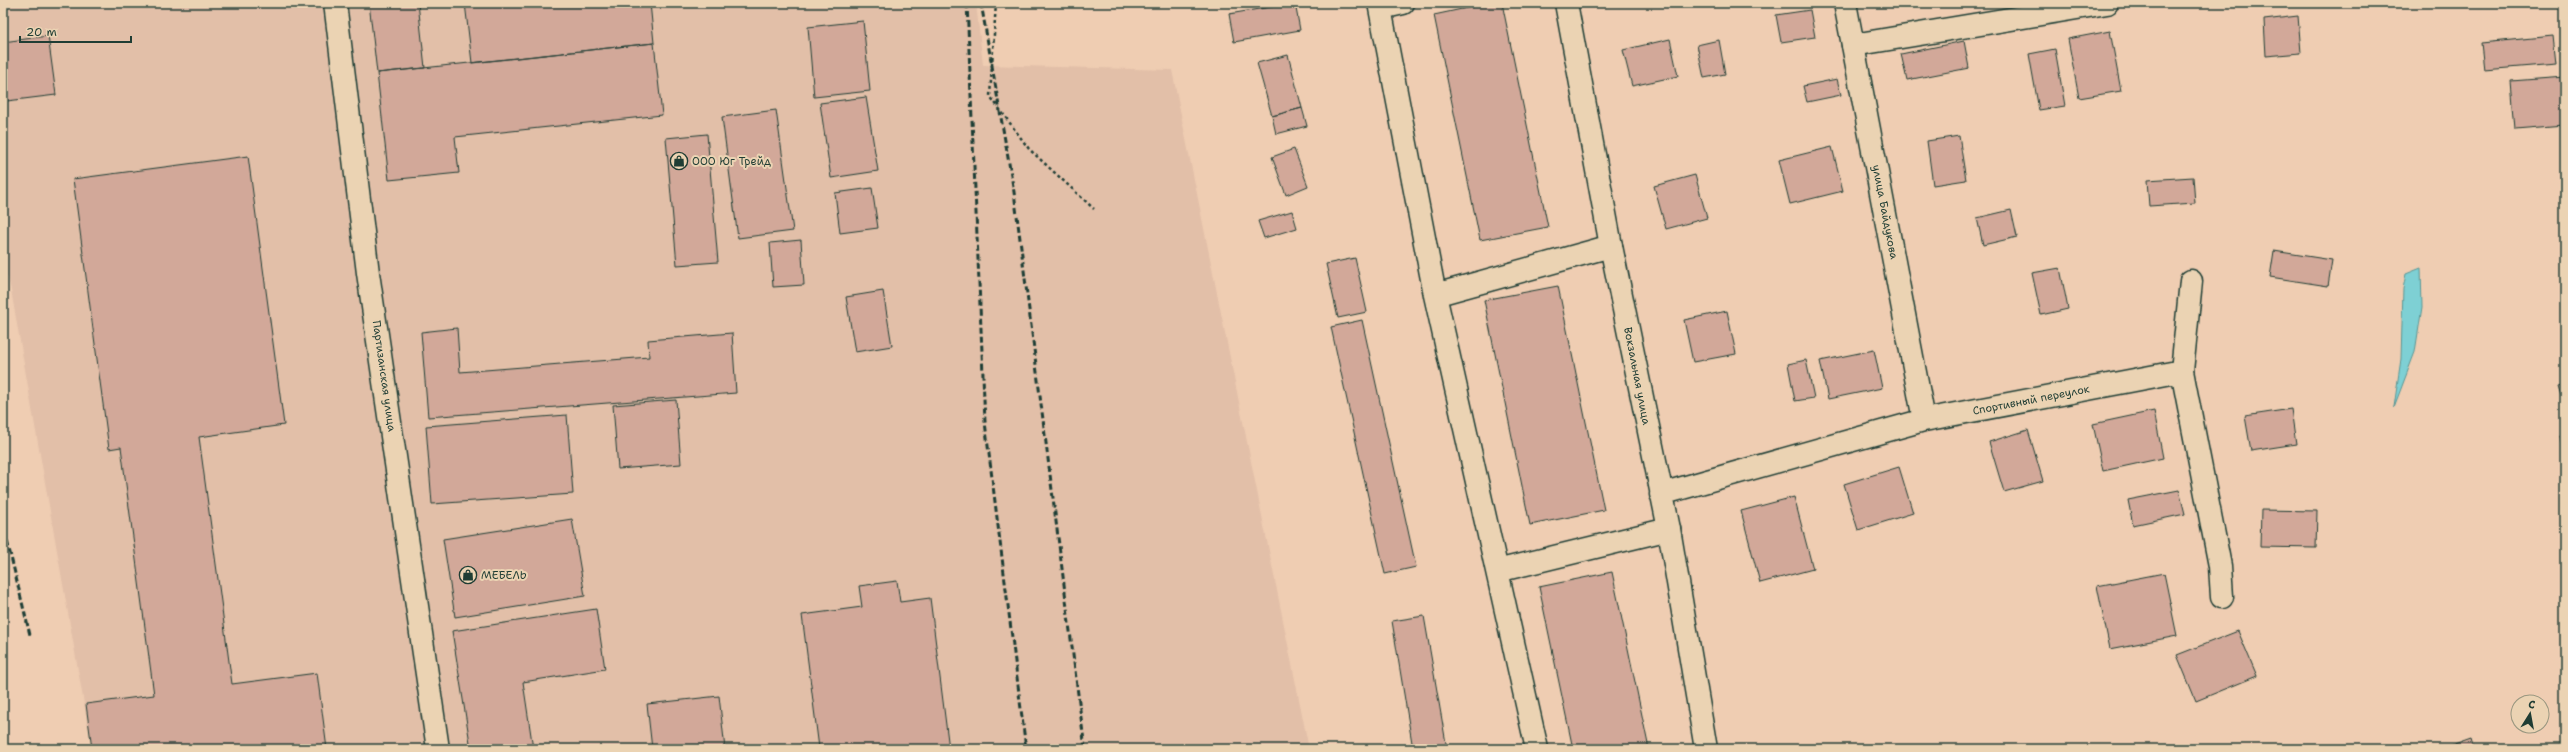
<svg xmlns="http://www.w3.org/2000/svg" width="2568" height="752" viewBox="0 0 2568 752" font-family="'Shantell Sans',sans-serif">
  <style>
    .built { fill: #e2bfa8 }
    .water { fill: #7ed0d4; stroke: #589594 }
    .building { fill: #d2a899; stroke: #1f3d34 }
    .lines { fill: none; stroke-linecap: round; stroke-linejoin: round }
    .lane-casing { stroke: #1f3d34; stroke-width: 25 }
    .street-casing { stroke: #1f3d34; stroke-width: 25 }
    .path { stroke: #1f3d34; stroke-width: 2.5; stroke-dasharray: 3 3; stroke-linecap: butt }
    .lane { stroke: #ebd3b3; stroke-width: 22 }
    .street { stroke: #ebd3b3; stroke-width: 22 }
    .rail { stroke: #1f3d34; stroke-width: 3; stroke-dasharray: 6 3; stroke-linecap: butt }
    .labels { text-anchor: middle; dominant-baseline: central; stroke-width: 4; stroke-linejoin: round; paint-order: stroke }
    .poi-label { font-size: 11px; fill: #1f3d34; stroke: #ebd3b3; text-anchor: start }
    .street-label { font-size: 11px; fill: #1f3d34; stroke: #ebd3b3 }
  </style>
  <rect width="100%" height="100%" fill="#efcdb2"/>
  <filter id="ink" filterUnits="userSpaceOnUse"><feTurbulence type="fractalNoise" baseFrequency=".025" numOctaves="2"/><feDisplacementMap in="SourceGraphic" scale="8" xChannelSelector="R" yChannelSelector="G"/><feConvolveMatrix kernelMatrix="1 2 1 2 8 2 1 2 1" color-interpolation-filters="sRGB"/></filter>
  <g filter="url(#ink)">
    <path class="built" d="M3,3H976L983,65L1172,70L1309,749H92L11,290L3,260Z"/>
    <path class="water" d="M2421,268L2422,307L2415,352L2394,407L2401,359L2403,289L2406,274Z"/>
    <path class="building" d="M369,3H418L425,68L377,73Z
      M465,3H650L654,43L472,63Z
      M1295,3L1300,30L1234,42L1229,14Z
      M1490,3H1502L1548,227L1480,240L1434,15Z
      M1810,10L1815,37L1781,42L1776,15Z
      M2298,16L2301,53L2266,56L2264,20Z
      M863,21L870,91L814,97L808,27Z
      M2110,31L2121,91L2079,98L2068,39Z
      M48,36L56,95L7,101L3,75V42Z
      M2553,36L2556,64L2484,70L2481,43Z
      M1670,39L1678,76L1632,86L1623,50Z
      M1719,40L1725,74L1704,78L1697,45Z
      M1964,41L1969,68L1907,80L1901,54Z
      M654,43L662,115L455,137L459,173L389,180L377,73Z
      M2055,49L2065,106L2039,110L2029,54Z
      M1288,55L1302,108L1272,116L1257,63Z
      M2565,77V125L2515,129L2511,81Z
      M1837,79L1841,95L1807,102L1803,86Z
      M866,97L878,171L831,178L820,103Z
      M1302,108L1307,126L1276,134L1272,116Z
      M776,110L793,231L738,238L722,117Z
      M707,134L718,262L677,265L666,138Z
      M1959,136L1966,180L1933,185L1927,141Z
      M1832,147L1843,191L1790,204L1779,160Z
      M1294,149L1308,186L1286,195L1272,157Z
      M248,156L284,425L199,437L232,684L317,673L327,749H92L86,704L154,695L121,447L109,449L73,179Z
      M1695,175L1707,218L1666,229L1654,186Z
      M2193,177L2195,203L2149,206L2147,180Z
      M872,188L878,228L840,233L835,193Z
      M2011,210L2017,237L1983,245L1977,218Z
      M1292,211L1297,228L1264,238L1258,221Z
      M801,240L804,285L773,287L770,243Z
      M2274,251L2332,260L2328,286L2270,277Z
      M1355,258L1367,312L1338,318L1326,264Z
      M2060,268L2068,309L2041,315L2032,273Z
      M1558,286L1604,510L1530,525L1484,300Z
      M883,291L892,346L855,352L846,297Z
      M1727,311L1736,354L1693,362L1684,320Z
      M1362,320L1416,567L1385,574L1331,327Z
      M457,328L460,372L649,357L648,340L732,333L736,393L428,417L421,332Z
      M1874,350L1882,388L1828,399L1820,361Z
      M1806,360L1814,398L1795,401L1788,364Z
      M2565,383V407L2558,385Z
      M676,400L681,464L618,469L613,405Z
      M2291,409L2296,444L2251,451L2245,416Z
      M2154,411L2163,458L2103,471L2093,424Z
      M567,415L573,494L432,504L426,426Z
      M2028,430L2043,481L2004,492L1989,442Z
      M2565,435V459L2560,436Z
      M1899,467L1913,513L1858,530L1844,484Z
      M2179,490L2185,514L2133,525L2128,500Z
      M1794,497L1813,569L1760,583L1741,511Z
      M2261,510L2317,511L2316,548L2260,547Z
      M572,519L585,596L455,617L443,539Z
      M1612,572L1649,749H1573L1539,587Z
      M2164,573L2177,636L2110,649L2097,586Z
      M897,581L900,602L930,598L949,749H809L819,748L802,615L862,607L859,586Z
      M596,609L605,669L523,682L533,749H471L452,631Z
      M1424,616L1447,749H1413L1392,621Z
      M2238,631L2257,676L2196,701L2177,655Z
      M719,696L725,749H652L647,704Z
      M2471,739L2474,749H2443Z"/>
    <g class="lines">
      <defs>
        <path id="lane" d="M1379,3L1435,295L1497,571
          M1381,8L1403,3
          M1853,45L2107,3
          M1435,295L1611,246
          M2182,371L2191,281
          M1537,749L1497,571L1669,529"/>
        <path id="street" d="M335,3L368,273L438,749
          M1566,3L1611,246L1669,529L1706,749
          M1845,3L1924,420
          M1661,494L1924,420L2182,371L2220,566L2222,597"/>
      </defs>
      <use href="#lane" class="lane-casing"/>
      <use href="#street" class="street-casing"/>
      <path class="path" d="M996,3L990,96L1029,149L1094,209"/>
      <use href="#lane" class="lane"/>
      <use href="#street" class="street"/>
      <path class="rail" d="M967,3L985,422L1026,749
        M981,3L1014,192L1085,749
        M3,524L30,635"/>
    </g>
  </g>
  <defs>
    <symbol id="shop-ring" viewBox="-11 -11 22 22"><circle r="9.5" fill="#ebd3b3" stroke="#1f3d34" stroke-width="1.5"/><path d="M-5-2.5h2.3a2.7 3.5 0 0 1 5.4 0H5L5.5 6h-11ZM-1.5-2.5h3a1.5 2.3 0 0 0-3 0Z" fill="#1f3d34"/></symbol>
  </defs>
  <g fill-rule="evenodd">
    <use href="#shop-ring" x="669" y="151" width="20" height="20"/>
    <use href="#shop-ring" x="458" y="565" width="20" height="20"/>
  </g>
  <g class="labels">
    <g class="poi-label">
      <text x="692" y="161">ООО Юг Трейд</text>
      <text x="481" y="575">МЕБЕЛЬ</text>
    </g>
    <g class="street-label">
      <text transform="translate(1885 212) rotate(79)">улица Байдукова</text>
      <text transform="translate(384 376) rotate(82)">Партизанская улица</text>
      <text transform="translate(1637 376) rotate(79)">Вокзальная улица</text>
      <text transform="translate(2031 400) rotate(-11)">Спортивный переулок</text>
    </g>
  </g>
  <rect width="2568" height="752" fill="none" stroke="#ebd3b3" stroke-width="16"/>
  <rect x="8" y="8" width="2552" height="736" fill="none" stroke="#1f3d34" stroke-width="1.5" filter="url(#ink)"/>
  <g transform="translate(2530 714) rotate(11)"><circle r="19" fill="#ebd3b3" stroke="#999780"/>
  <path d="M0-3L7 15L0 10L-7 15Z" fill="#1f3d34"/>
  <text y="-6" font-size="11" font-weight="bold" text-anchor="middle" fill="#1f3d34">С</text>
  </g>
  <path d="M20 36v6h111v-6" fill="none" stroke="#1f3d34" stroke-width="2"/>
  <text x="26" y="36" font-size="12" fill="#1f3d34" stroke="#ebd3b3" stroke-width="3" paint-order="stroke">20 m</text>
</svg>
